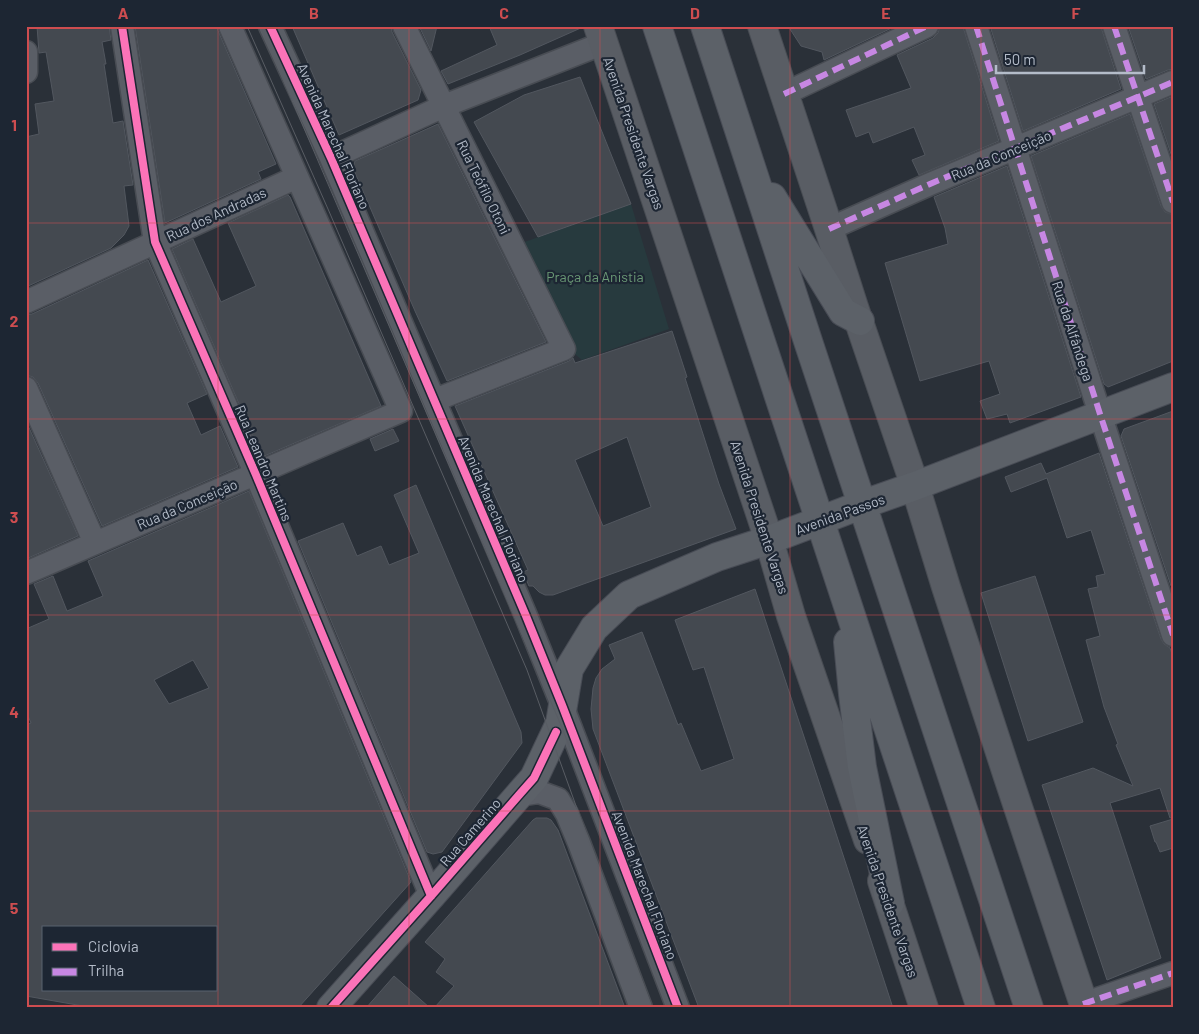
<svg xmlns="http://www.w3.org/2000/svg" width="1199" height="1034" viewBox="0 0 1199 1034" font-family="Barlow,sans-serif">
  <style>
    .green { fill: #273a3e }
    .building { fill: #444950; stroke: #52575f; fill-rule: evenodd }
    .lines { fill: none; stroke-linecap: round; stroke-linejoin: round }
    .street-casing { stroke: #484c53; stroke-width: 25 }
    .secondary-casing { stroke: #484c53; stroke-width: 30 }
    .primary-casing { stroke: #484c55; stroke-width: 30 }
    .street { stroke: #5a5e66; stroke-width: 22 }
    .secondary { stroke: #595d64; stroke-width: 28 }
    .primary { stroke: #5c6168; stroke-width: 28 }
    .tram { stroke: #595d64; stroke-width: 1 }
    .quiet { stroke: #c787e3; stroke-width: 6; stroke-dasharray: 12 6; stroke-linecap: butt }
    .cycleway-casing { stroke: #1d2633; stroke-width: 11 }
    .cycleway { stroke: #fb73b8; stroke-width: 8 }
    .grid { fill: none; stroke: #ce4d50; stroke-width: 1; stroke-opacity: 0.55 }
    .labels { text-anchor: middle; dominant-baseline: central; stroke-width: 4.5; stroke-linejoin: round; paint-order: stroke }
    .street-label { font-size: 14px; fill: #b4bcc9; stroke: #1d2633 }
    .park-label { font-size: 14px; fill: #6b9a76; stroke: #1d2633 }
    .neatline { fill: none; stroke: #ce4d50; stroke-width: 2 }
    .grid-label { font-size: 16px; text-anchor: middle; font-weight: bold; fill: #ce4d50 }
  </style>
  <rect width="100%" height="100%" fill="#2a3038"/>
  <path class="green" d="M631,204L669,329L582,360L569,349L519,244Z"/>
  <path class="building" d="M37,26H109L111,40L102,42L106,64H104L113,123L123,121L133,185L124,186L129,226L124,235L111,248L26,287V137L39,134L35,104L54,101L46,52L39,53Z
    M135,26H216L276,164L258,172L261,179L165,223Z
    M292,26H391L392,32L421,90L418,100L339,135Z
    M419,26H437L431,51Z
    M489,26H583V27L520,55L448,84L441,71L497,45Z
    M788,26H896L824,60L822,52L801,46Z
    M940,26H963L964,30L999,141L919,175L912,160L925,155L914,127L873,143L869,132L856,137L846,110L911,88L897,55L933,38L938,33Z
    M990,26H1101L1102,30L1121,89L1023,131Z
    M1128,26H1173V69L1168,70L1146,79Z
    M580,77L631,204L538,237L474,122L524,95Z
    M1173,96V160L1154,104Z
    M1130,114L1161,206L1165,212L1173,215V361L1108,387L1104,384L1031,156Z
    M438,124L546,342L447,381L415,311L353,168L355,161Z
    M1007,166L1081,397L1010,423L1007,414L987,419L980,401L1000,394L989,361L920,381L885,263L948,244L945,228L934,197Z
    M288,195L290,197L381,406L262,457L172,249L193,239L221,302L256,286L228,223Z
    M148,260L207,394L187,403L201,435L220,426L238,467L102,526L38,383L33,377L26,375V315L32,314Z
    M672,331L687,377L685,378L719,484L736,529L553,595H545L539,592L533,586H529L523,572L528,570L455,406L569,361L573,358L575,363ZM627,437L651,507L603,526L575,460Z
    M1173,411V587L1171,586L1121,436L1124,429Z
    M26,421L78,536L26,559Z
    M393,429L399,441L375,451L370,439Z
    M1099,453L1161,639L1164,644L1170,648L1173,657V817L1170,818L1160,788L1110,803L1161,958L1107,980L1042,785L1093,768L1133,786L1116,745L1118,744L1104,707L1086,640L1100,636L1088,589L1098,587L1096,576L1105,574L1091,530L1067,538L1047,478L1011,492L1005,477L1041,463L1046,474Z
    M416,485L521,732L522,743L442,852L433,854L427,852L298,541L343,523L357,556L381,546L389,565L419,553L394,495Z
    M249,491L411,882L298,1008H82L83,1006L26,996V725L31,723L26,711V629L49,619L34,584L53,576L67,611L103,596L88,561ZM193,660L209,688L169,704L154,680ZM44,928H216V990H44Z
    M1035,576L1083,722L1028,741L981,593Z
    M755,589L828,809L893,1008H699L593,729L591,709L593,688L596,678L602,669L615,659L609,645L642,632L678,725L681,723L701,771L734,759L704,667L693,670L675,620Z
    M536,818H547L551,820L558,830L625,1008H434L454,986L436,972L445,959L425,942L533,820Z
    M1173,819V848L1160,852L1156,842H1155L1150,826Z
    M394,976L430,1008H366Z"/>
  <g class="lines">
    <defs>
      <path id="street" d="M122,26L155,242L256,475L431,896
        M270,26L331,158L526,616L562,705L678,1008
        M404,26L564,349L435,400
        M976,26L1100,414L1173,635
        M1114,26L1173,202
        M26,52V72
        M784,94L927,26
        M331,158L444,106L604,43
        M829,229L930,184L1173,82
        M26,302L297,177
        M26,388L95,543
        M26,573L401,411L230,26
        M519,795L539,792L558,799L567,814L579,843L641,1008
        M1083,1004L1173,973"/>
      <path id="secondary" d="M598,26L769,540L791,616L868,840
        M762,26L829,229L854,307L915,486L946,587L1008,777L1085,1008
        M882,881L924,1008"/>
      <path id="primary" d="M657,26C765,353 872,681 981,1008
        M705,26C811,354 921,681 1029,1008
        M772,197L843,312L860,321
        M848,642L853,694L862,767L890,903
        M331,1008L431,896L519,795L534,778L560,723L569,669L594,628L629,595L717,557L769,540L861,505L915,486L1173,387"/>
    </defs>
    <use href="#street" class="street-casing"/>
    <use href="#secondary" class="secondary-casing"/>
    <use href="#primary" class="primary-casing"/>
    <use href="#street" class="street"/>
    <use href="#secondary" class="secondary"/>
    <use href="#primary" class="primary"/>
    <path class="tram" d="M247,26L328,209L527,670L588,839L652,1008
      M260,26L560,723L604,833L668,1008"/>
    <path class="quiet" d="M976,26L1100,414L1173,635
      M1114,26L1173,202
      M784,94L927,26
      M829,229L930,184L1173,82
      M1083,1004L1173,973"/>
    <defs>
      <path id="cycleway" d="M122,26L155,242L256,475L431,896
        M270,26L331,158L526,616L562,705L678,1008
        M331,1008L431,896L519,795L534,778L556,732"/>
    </defs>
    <use href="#cycleway" class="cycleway-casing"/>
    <use href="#cycleway" class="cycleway"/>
  </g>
  <path class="grid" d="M218,26V1008M409,26V1008M600,26V1008M790,26V1008M981,26V1008M26,223H1173M26,419H1173M26,615H1173M26,811H1173"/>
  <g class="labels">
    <g class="street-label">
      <text transform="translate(634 133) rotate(71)">Avenida Presidente Vargas</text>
      <text transform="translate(334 136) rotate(66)">Avenida Marechal Floriano</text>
      <text transform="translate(1001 155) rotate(-23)">Rua da Conceição</text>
      <text transform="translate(484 187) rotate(64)">Rua Teófilo Otoni</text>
      <text transform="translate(216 214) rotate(-25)">Rua dos Andradas</text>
      <text transform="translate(1073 331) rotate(72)">Rua da Alfândega</text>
      <text transform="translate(264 463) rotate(67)">Rua Leandro Martins</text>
      <text transform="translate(187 504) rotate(-23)">Rua da Conceição</text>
      <text transform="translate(494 509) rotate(67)">Avenida Marechal Floriano</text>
      <text transform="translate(840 514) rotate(-20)">Avenida Passos</text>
      <text transform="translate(760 517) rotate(72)">Avenida Presidente Vargas</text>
      <text transform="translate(470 832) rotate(-49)">Rua Camerino</text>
      <text transform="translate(645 885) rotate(69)">Avenida Marechal Floriano</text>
      <text transform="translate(888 901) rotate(71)">Avenida Presidente Vargas</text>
    </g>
    <g class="park-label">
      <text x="595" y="276">Praça da Anistia</text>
    </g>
  </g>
  <rect width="1199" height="1034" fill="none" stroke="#1d2633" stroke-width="55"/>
  <rect x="42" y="926" width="175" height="65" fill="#1d2633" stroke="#59626f"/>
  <rect x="52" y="943" width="25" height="8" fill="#fb73b8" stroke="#59626f"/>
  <text x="88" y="952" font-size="15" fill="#b4bcc9">Ciclovia</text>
  <rect x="52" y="968" width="25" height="8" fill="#c787e3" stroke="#59626f"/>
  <text x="88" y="976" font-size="15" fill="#b4bcc9">Trilha</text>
  <path d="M996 65v8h148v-8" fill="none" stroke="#b4bcc9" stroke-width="2.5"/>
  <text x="1004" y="65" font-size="15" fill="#b4bcc9" stroke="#1d2633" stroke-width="4" paint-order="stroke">50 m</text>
  <rect x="28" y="28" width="1144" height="978" class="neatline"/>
  <g class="grid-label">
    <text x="123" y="19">A</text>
    <text x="314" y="19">B</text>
    <text x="504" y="19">C</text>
    <text x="695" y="19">D</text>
    <text x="886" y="19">E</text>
    <text x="1076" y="19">F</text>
    <text x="14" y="131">1</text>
    <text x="14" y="327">2</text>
    <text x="14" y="523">3</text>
    <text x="14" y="718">4</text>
    <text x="14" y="914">5</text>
  </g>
</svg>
